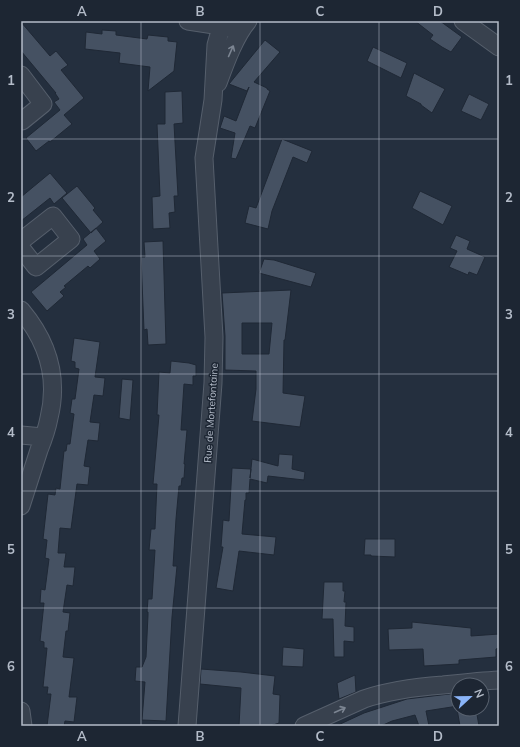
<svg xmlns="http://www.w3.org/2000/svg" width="520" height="747" viewBox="0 0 520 747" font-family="Mulish,sans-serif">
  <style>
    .building { fill: #455162; stroke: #1f2835; fill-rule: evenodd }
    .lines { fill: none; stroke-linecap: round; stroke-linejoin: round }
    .minor-casing { stroke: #565f6c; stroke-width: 19 }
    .minor { stroke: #38414e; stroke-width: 17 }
    .oneway { stroke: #7c8592 }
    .grid { fill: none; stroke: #b4bcc9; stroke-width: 1; stroke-opacity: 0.55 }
    .labels { text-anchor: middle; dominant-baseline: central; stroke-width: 3; stroke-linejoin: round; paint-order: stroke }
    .street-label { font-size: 10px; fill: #b4bcc9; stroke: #1d2633 }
    .neatline { fill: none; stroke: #b4bcc9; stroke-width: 1.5 }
    .grid-label { font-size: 13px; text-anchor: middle; font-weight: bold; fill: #b4bcc9 }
  </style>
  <rect width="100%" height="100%" fill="#242f3e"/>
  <path class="building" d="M415,21H440L462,37L451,52L442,47L430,39L433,35Z
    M21,22L50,56L56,51L68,65L61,70L84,98L64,115L72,124L50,142L49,141L36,151L26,138L60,110L54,102L59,99L55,93H56L21,51Z
    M102,30L116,31V35L147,39L148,35L168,37V41L177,42L174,71L148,91L150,67L119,63L120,53L85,49L86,32L102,34Z
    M265,40L280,52L254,82L267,88V89L270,91L255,128L250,126L236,159L231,158L235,133L220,128L224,116L236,121L249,87L247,91L229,84Z
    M373,47L407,63L401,78L367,61Z
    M414,73L445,89L432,113L421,105V104L406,96Z
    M182,91L183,123L174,124L178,196H174L175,212L169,213L170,228L153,229L152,197L160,196L157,124H165V92Z
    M469,94L489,104L481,120L461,111Z
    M282,139L312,151L307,163L293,157L272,211L268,229L245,223L249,206L256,208Z
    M50,173L67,193L54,204L50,198L21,221V197Z
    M77,186L95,208L93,210L103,222L91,233L62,198Z
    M420,191L452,206L443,225L412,208Z
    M96,228L106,241L94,251L100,259L90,268L88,266L64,286L66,287L60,292L64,296L47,311L31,292L87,245L83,239Z
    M456,235L470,241L467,249L485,257L477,275L469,272L468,275L449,267L457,251L450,248Z
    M163,241L166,344L148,345L147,329L144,330L141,257H145L144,242Z
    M264,259L274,260L316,273L311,287L259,273Z
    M291,290L285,340H284L283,393L305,396L300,427L252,421L256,389V371L225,370V336L222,293ZM242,323H272L269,354H242Z
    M74,338L100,342L95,377L105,378L103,396L94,395L90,422L100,423L98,441L88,440L84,466L90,467L88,485L77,484L71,529L60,528L58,553H66L64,567H75L73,586L67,585L63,612L70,613L68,631H66L63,657L74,658L69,697H77L74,722L65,721L64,726H47L51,694H47L48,687H43L47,648H44V642L40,641L44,603H40L41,589L45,590L49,559L45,558L47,540L43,539L48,494L55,495L56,488L60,489L64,451H66L67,444H70L74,414L70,413L72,399H75L79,369L75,368V362L71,361Z
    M171,361L189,363L196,365V376H193V385L184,384L181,430H187L184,464H185L184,478H182L181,486H179L176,519L173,566H177L172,617L166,721L142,720L145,682L135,681L136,667H142L146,657L148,615V612H147L148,599H152L155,550H149L151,529H155L157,484H153L159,415H157L159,372L170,373Z
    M122,379L133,380L130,420L119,418Z
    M279,454L293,455L292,469L305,472L304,480L268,476L267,483L250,479L249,493H246V500H245L242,534L276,537L274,555L239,551L233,591L216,588L223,547H221L223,520L229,521L232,468L251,469L250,478L252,459L278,466Z
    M365,539H395V557L371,556V555H364Z
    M324,582H343V591H345L344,602H346L345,626L354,627V642L344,641V657H334L333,619H322Z
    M412,622L471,628V636L499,634V648L496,649V657L459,660V664L424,666L423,649L389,650L388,629L412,628Z
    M283,647L304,649L303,667L282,666Z
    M201,669L241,672L275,676L273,694L280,695L279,723L270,726H239L241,688L200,684Z
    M355,675L356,692L339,699L337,683Z
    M458,693V706L426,711L429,726H419L415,715L392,721L381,726H336L364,713L407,699Z
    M457,709H476L479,726H460Z"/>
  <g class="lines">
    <defs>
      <path id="minor" d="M188,21L234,28
        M463,21L499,47
        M21,75L43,104L22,121L21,120
        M218,83C225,64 235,36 248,21
        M21,241L53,216L71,239L36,267L21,248
        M21,310C48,342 59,377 49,418C47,429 43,440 39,450C33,469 27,487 21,506
        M21,435L43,437
        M21,711L23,726
        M187,726L213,383L214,337L204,158L213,100L216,45C218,37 221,28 226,21
        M304,726L364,699C390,690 416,687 443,685C462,683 480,681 499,680"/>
    </defs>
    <use href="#minor" class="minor-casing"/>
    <use href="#minor" class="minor"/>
  </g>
  <defs><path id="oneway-shaft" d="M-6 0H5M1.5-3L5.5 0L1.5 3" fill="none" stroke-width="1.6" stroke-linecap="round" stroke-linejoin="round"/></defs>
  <g class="oneway">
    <use href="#oneway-shaft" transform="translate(231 51) rotate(-66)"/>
    <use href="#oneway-shaft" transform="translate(340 710) rotate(-24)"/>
  </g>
  <path class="grid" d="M141,21V726M260,21V726M379,21V726M21,139H499M21,256H499M21,374H499M21,491H499M21,608H499"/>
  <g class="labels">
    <g class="street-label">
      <text transform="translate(211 413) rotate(-86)">Rue de Mortefontaine</text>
    </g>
  </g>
  <rect width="520" height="747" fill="none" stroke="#1d2633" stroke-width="44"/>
  <g transform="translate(470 697) rotate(68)"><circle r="19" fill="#1d2633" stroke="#59626f"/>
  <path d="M0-3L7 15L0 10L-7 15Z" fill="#8ab4f8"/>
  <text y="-6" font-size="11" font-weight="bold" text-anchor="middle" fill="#b4bcc9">N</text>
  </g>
  <rect x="22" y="22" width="476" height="703" class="neatline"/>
  <g class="grid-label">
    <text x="82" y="16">A</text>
    <text x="200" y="16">B</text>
    <text x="320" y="16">C</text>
    <text x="438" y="16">D</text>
    <text x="11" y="85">1</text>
    <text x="509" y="85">1</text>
    <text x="11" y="202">2</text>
    <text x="509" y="202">2</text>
    <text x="11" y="319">3</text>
    <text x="509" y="319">3</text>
    <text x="11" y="437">4</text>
    <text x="509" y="437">4</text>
    <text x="11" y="554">5</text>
    <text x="509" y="554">5</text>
    <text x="11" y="671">6</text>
    <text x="509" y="671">6</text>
    <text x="82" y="741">A</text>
    <text x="200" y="741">B</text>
    <text x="320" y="741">C</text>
    <text x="438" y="741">D</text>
  </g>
</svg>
